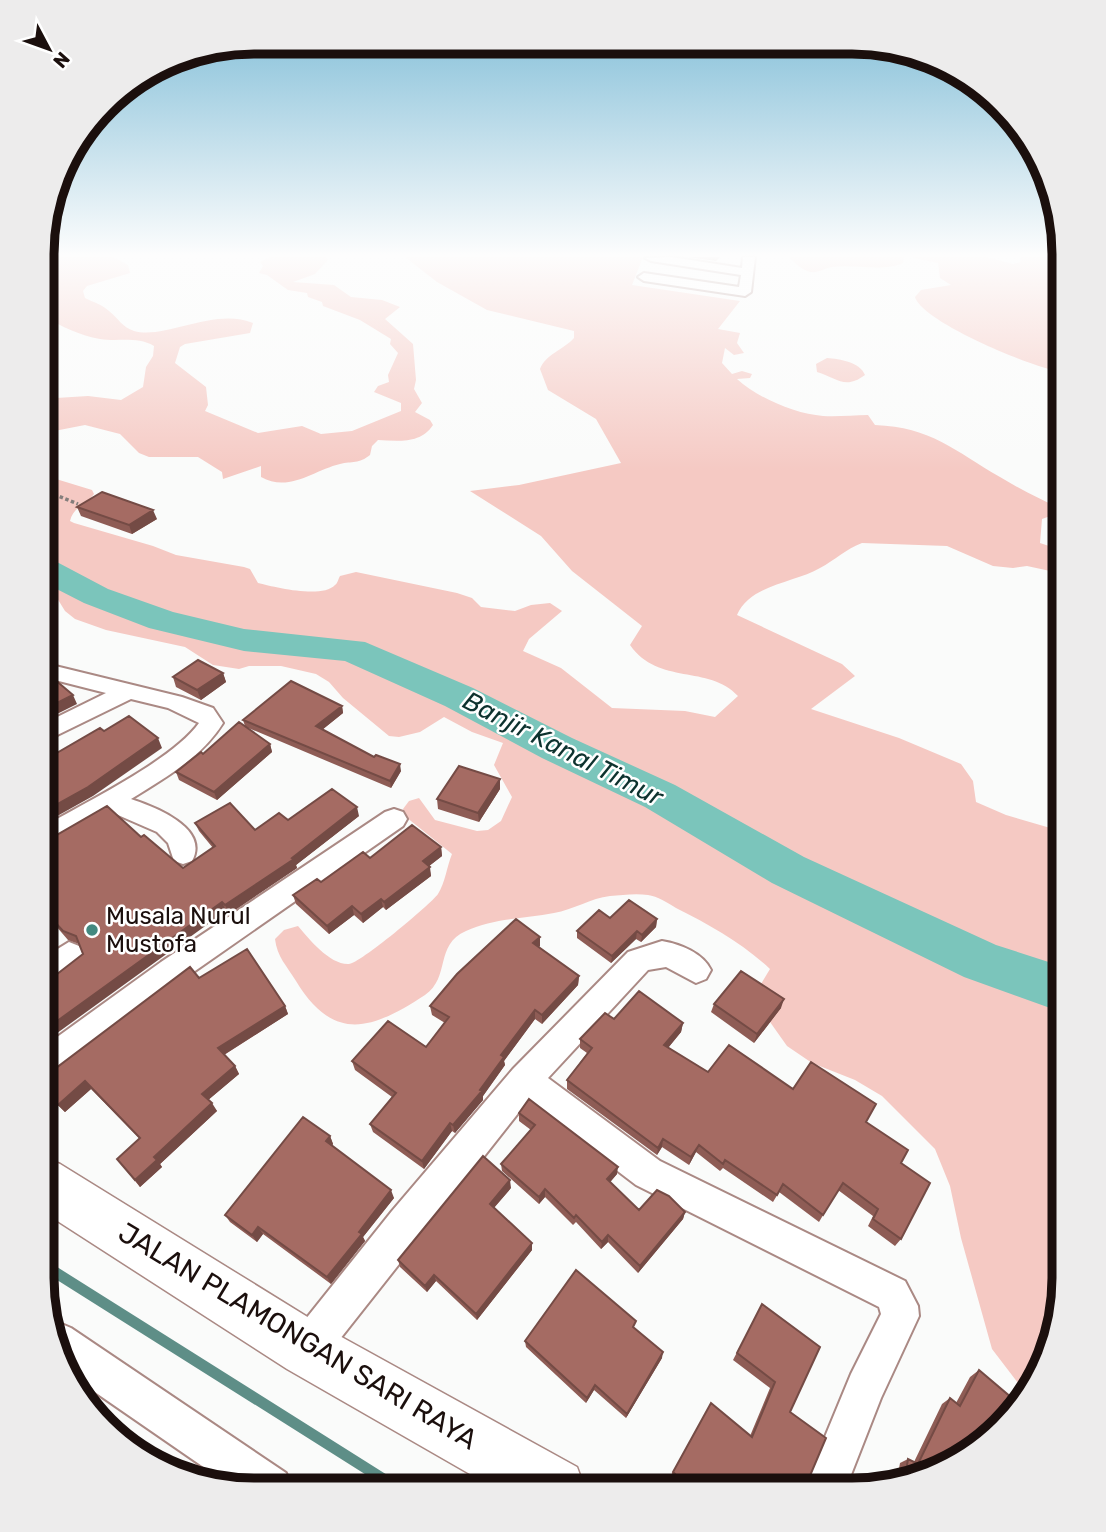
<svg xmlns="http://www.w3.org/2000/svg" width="1106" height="1532" viewBox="0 0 1106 1532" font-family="Rubik,sans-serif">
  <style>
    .green { fill: #f5c9c3 }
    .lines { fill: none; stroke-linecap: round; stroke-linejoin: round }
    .stream { stroke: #5e8e87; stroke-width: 11 }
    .river { fill: #7bc5bb; fill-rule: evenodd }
    .street-casing { stroke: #aa8984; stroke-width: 4 }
    .secondary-casing { stroke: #aa8984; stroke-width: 3 }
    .path { stroke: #847e7c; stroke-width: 3.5; stroke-dasharray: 3.5 2.5; stroke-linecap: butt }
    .street { fill: #fff; fill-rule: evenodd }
    .secondary { fill: #fff; fill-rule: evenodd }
    .wall { fill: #8e5c55 }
    .shaded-wall { fill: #744b45 }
    .building { fill: #a56b63; stroke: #744b45; stroke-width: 2 }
    .poi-dot { fill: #438980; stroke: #fff; stroke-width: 2.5 }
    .labels { text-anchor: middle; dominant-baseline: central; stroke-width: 5; stroke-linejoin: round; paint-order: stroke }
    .poi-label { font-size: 24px; fill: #1b0f0d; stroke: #fff; text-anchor: start }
    .water-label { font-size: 26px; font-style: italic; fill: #0d322e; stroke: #fff }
    .near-street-label { font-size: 28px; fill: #1b0f0d; stroke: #fff }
    .rim { fill: none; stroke: #1b0f0d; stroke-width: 9 }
  </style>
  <rect width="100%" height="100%" fill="#fafbfa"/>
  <path class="green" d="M44,257H114L128,265L130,273L87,286L83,291L85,298C93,302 103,305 109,311C118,318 122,327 134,331C165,340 214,307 253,323L250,333L185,344L180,347L175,363L206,387L208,405L205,411L258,433L302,426L321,434L352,431L401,411V403L374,392L378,386L389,382L388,375L398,353L390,344L391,339L360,320L323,306L322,302L308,297L307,293L288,290L267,275L259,273L263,266L260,262L270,257H326L328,260L315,274L293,282L334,285L351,297L382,300L400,307L385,319L413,344L416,380L414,389L422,403L415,412L430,420L433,425C421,444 398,441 378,440L372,446L370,455C359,464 352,461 340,464C314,470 289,493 261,477V466L223,479L222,472L198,457H149L139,453L120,434L85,425L44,433V394L56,398L88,396L121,400L143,387L146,367L153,356L154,346C137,336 118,342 100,339C80,336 62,326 44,317Z
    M405,257H643L632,285L740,301L718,329L740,333L737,343L744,353L734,355L725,348L722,363L732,374L742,371L752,374L750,378L737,379C758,398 795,414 823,416C838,417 853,415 868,415L875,425C931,427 955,451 1000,477C1021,490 1043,500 1064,511L1042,519L1040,543L1064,551V574L1027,566L1013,568L993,566L947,546L862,543C846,549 835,560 820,568C795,583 750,584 737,615L842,664L855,676L811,709L899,738L961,764L973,781L976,802L1006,815L1064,832V1292L1028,1396L992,1349L961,1238L950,1186L935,1149L882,1096L855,1080L812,1063L787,1046L770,1022L761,984L770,969C742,943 710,925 676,908C668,903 657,896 648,895C636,893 622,895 610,896C591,898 573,910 554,913C524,919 494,918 466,931C434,945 451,977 425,995C373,1029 334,1044 296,981C287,966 277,957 275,939L284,930L298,926C309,939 330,965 349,964C359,964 430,905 438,894C445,883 447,866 452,854L406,817L403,809L409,801L419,798L435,820L477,831L488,830L501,821L512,797L494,765L503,743L472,732L444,717L420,732L399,737L389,736L343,698L329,682L316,674L281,666H249L239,669L213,665L185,647L106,630L75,619L65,611L57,598L43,586V475L92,490L94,494C87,504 73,507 70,521L74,523L153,546L176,555L244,567L250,569L258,583C274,587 322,599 335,585C338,583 338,579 340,576L356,572L457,593L472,598L481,607L515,611L531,605L550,603L562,611L529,639L523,651L561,668L612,708L685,711L715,717L738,696C708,664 659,686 630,645L642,626L572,571L541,536L470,491L519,485L621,463L596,419L548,390L540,369C546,354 563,350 574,338V331L487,310L437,282Z
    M789,257H904L903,263C883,272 855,264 832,267C825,268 818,273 811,272C803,271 795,263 789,257Z
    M910,257H987L1013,264L1020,262L1021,257H1064V372C1037,370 922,322 915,297L921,290L951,285L940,278L938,263Z
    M827,358C840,359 860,362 865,375C845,390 837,378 817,372L816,364Z"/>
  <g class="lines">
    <path class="stream" d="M42,1264L399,1489"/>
    <path class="river" d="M43,558L55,561L108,589L173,612L244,629L365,642L473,688L572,738L675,785L804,857L996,945L1064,967V1013L964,977L772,883L645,807L542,758L445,706L345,661L244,651L149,628L84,603L43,582Z"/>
    <defs>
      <path id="street" d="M671,257L742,268L743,257H755L751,292L745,296L644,281L638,277L644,273L739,287L741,275L651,261L645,258Z
        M43,663L182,697L213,708L223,723C202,757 165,778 131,799C155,807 210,828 192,861L183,864L174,861L168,843L157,832L111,812L52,847L43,850V827C84,803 173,760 199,723L168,708L131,699L43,742V724L106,693L43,677Z
        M394,809L403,812L407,819L403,826L182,980L53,1079L42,1083V1048L161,962L385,812Z
        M662,941C680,944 703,953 711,970L706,979L696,983L666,967L648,970L548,1078L660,1161L905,1281L918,1306L919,1316L881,1398L845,1490H803L851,1374L881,1314L879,1307L636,1185L527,1102L321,1363L307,1369L293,1363L287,1349L293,1335L392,1211L513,1069L628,952Z
        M69,942L79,946L84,955C76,970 58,982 43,987V958Z
        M57,1322L71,1328L286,1473L292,1488H234L63,1370L53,1324Z"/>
      <path id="secondary" d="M42,1157L60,1164L327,1329L577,1467L585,1489H496L287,1369L42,1211Z"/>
    </defs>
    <use href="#street" class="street-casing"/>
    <use href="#secondary" class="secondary-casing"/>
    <path class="path" d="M43,490L78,504"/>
    <use href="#street" class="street"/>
    <use href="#secondary" class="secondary"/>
  </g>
  <path class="wall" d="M688,257H720L716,261Z
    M77,507L157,519L132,534L81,516Z
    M223,673L226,682L201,700L176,687L173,677Z
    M342,706L343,713L322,730L401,771L391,788L246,727L270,744L272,752L217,800L179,780L176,772L245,726L243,720Z
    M500,789L479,822L438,809L437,799Z
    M359,816L296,865L297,868L229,914L226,911L83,954L79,944L68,940L43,911V852L53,844L50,839L141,837L183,868L213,848L199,831L195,823L255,830L288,820Z
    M441,847L442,856L429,866L431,876L386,910L383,907L363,923L354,915L329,934L296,904L293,895L321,882L370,858Z
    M610,918L657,919L656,927L641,942L636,939L611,963L577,938V931Z
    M540,946L539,947L579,976L578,985L542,1024L535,1019L504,1061L505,1065L483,1096V1100L455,1133L452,1131L424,1169L373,1132L370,1124L392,1097L355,1070L352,1061L426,1047L445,1023L432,1015L430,1006Z
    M199,978L285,1006L288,1014L224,1055L235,1066L239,1074L208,1100L217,1111L160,1164L162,1167L140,1187L117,1159L140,1139L91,1089L65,1112L42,1090V1076L48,1074Z
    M714,1004L781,1008L754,1043L711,1012Z
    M614,1019L683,1023L681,1032L668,1048L708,1072L793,1089L866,1122L901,1163V1239L895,1246L868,1226L873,1216L838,1190L819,1222L779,1192L773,1202L723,1168L720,1171L696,1152L689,1165L662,1147L657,1155L567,1089V1080L587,1053L580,1048V1039Z
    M519,1113L617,1174L610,1182L639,1210L685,1212L683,1219L638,1273L608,1242L601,1249L576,1222L573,1225L545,1197L539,1204L502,1171L501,1164L531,1130L519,1121Z
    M330,1136L333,1144L332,1145L394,1198L363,1237L365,1241L331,1284L263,1234L257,1242L230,1222L225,1215Z
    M511,1188L494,1208L532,1243V1250L477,1320L436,1281L427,1292L400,1267L398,1260Z
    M762,1304L790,1412L806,1485L809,1489H848L856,1483L853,1490H684L670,1477L711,1403L750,1436L770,1388L733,1360Z
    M634,1328L662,1358L626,1418L594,1390L586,1403L526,1347L525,1341Z
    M979,1370L946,1468L897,1480L900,1463L908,1459L914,1462L942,1404L950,1398L956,1403L970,1377Z"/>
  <path class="shaded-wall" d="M153,510L157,519L132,534L129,525Z
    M223,673L226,682L201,700L197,690Z
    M73,695L77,704L43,721V710Z
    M342,706L343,713L318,733L316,726Z
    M158,738L162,748L93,796L43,824V812Z
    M270,744L272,752L217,800L214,792Z
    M400,764L401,771L391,788L390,781Z
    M500,779V789L479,822L478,813Z
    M357,807L359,816L296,865L297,868L229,914L225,905L292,858Z
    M441,847L442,856L424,870L423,861Z
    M430,867L431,876L386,910L384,902Z
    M381,899L383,907L363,923L361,914Z
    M222,902L226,911L42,1044V1032Z
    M352,906L354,915L329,934L327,926Z
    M657,919L656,927L641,942L642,935Z
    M637,931L636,939L611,963L612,956Z
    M540,937V946L534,952L533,943Z
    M579,976L578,985L542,1024V1015Z
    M784,999L781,1008L754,1043L757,1034Z
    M285,1006L288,1014L222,1056L218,1048Z
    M535,1010V1019L504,1061L505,1065L483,1096V1100L455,1133L453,1125L480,1090L501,1055Z
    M683,1023L681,1032L663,1054L664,1045Z
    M235,1066L239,1074L207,1101L202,1094Z
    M85,1081L91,1089L65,1112L58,1105Z
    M212,1103L217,1111L160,1164L162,1167L140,1187L135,1180L154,1157Z
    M450,1123L452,1131L424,1169L422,1161Z
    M330,1136L333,1144L330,1149L326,1141Z
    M663,1139L662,1147L657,1155L658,1148Z
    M699,1145L696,1152L689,1165L691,1157Z
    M618,1167L617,1174L606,1187L607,1179Z
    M510,1180L511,1188L491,1211L490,1204Z
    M545,1189V1197L539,1204V1197Z
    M391,1190L394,1198L363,1237L365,1241L331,1284L327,1277L359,1232Z
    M685,1212L683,1219L638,1273L640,1266Z
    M258,1227L263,1234L257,1242L252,1235Z
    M608,1235V1242L601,1249L602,1242Z
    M532,1243V1250L477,1320L476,1314Z
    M434,1275L436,1281L427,1292L425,1286Z
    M663,1352L662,1358L626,1418L627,1414Z
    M595,1385L594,1390L586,1403L587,1398Z"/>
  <path class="building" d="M102,492L153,510L129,525L77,507Z
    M198,660L223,673L197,690L173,677Z
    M47,673L73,695L43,710V675Z
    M291,681L342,706L316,726L374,757L376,755L400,764L390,781L243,720Z
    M129,716L158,738L88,787L43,812V761L100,728L104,731Z
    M239,722L270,744L214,792L176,772L201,752L203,754Z
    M459,766L500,779L478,813L437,799Z
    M332,789L357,807L292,858L294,859L225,905L222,902L42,1032L43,985L83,954L76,936L63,931L43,909V852L55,843L50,839L107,806L141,837L144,835L183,868L215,846L195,823L230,803L255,830L279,813L288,820Z
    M412,825L441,847L423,861L430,867L384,902L381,899L361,914L352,906L327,926L293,895L317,879L321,882L363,852L370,858Z
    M629,900L657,919L642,935L637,931L612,956L577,931L599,910L610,918Z
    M516,919L540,937L533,943L579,976L542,1015L535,1010L501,1055L504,1057L480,1090L482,1091L453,1125L450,1123L422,1161L370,1124L396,1093L352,1061L388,1021L426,1047L449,1017L430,1006L457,974Z
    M247,949L285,1006L218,1048L235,1066L202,1094L212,1103L154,1157L157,1160L135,1180L117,1159L140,1138L85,1081L58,1105L42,1089V1076L48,1074L190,967L199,978Z
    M741,971L784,999L757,1034L714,1004Z
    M639,991L683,1023L664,1045L708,1072L729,1045L793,1089L811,1062L876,1104L866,1122L908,1150L901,1163L930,1183L901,1239L873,1219L878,1209L843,1183L823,1215L783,1184L777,1195L725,1160L723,1164L699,1145L691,1157L663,1139L658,1148L567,1080L592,1048L580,1039L605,1013L614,1019Z
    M529,1099L618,1167L607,1179L639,1210L657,1190L669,1196L685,1212L640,1266L608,1235L602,1242L576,1215L574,1218L545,1189L539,1197L501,1164L535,1125L519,1113Z
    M303,1117L330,1136L326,1141L391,1190L359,1232L362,1234L327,1277L258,1227L252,1235L225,1215Z
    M483,1156L510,1180L490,1204L532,1243L476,1314L434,1275L425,1286L398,1260Z
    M576,1270L636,1321L633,1327L663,1352L627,1414L595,1385L587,1398L525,1341Z
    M762,1304L820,1347L790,1412L826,1438L806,1485L809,1489H852L856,1483L862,1488L853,1490H692L673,1472L711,1403L752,1437L775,1382L737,1353Z
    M979,1370L1019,1404L946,1468L905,1478L908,1459L918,1464L950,1398L960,1406Z"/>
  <linearGradient id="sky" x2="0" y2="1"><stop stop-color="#7cbbd6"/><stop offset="0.54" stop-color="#fdfdfd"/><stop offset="1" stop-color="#fdfdfd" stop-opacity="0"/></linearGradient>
  <rect width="1106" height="472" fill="url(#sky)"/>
  <circle class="poi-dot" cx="92" cy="930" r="7"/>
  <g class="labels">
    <g class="poi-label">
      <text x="106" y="916">Musala Nurul<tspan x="106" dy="28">Mustofa</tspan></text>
    </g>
    <g class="water-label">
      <text transform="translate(563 749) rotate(27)">Banjir Kanal Timur</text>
    </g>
    <g class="near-street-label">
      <text transform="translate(298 1336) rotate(31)">JALAN PLAMONGAN SARI RAYA</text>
    </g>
  </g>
  <path d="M0 0H1106V1532H0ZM254 54H852A200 200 0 0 1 1052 254V1278A200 200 0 0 1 852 1478H254A200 200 0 0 1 54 1278V254A200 200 0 0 1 254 54Z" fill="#edecec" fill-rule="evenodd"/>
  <path class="rim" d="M254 54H852A200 200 0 0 1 1052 254V1278A200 200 0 0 1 852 1478H254A200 200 0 0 1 54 1278V254A200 200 0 0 1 254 54Z"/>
  <g transform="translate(49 49) rotate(131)" stroke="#ffffff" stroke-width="5" paint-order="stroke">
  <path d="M0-5L12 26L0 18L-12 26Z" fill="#1b0f0d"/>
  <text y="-10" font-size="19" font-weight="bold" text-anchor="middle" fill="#1b0f0d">N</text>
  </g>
</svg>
